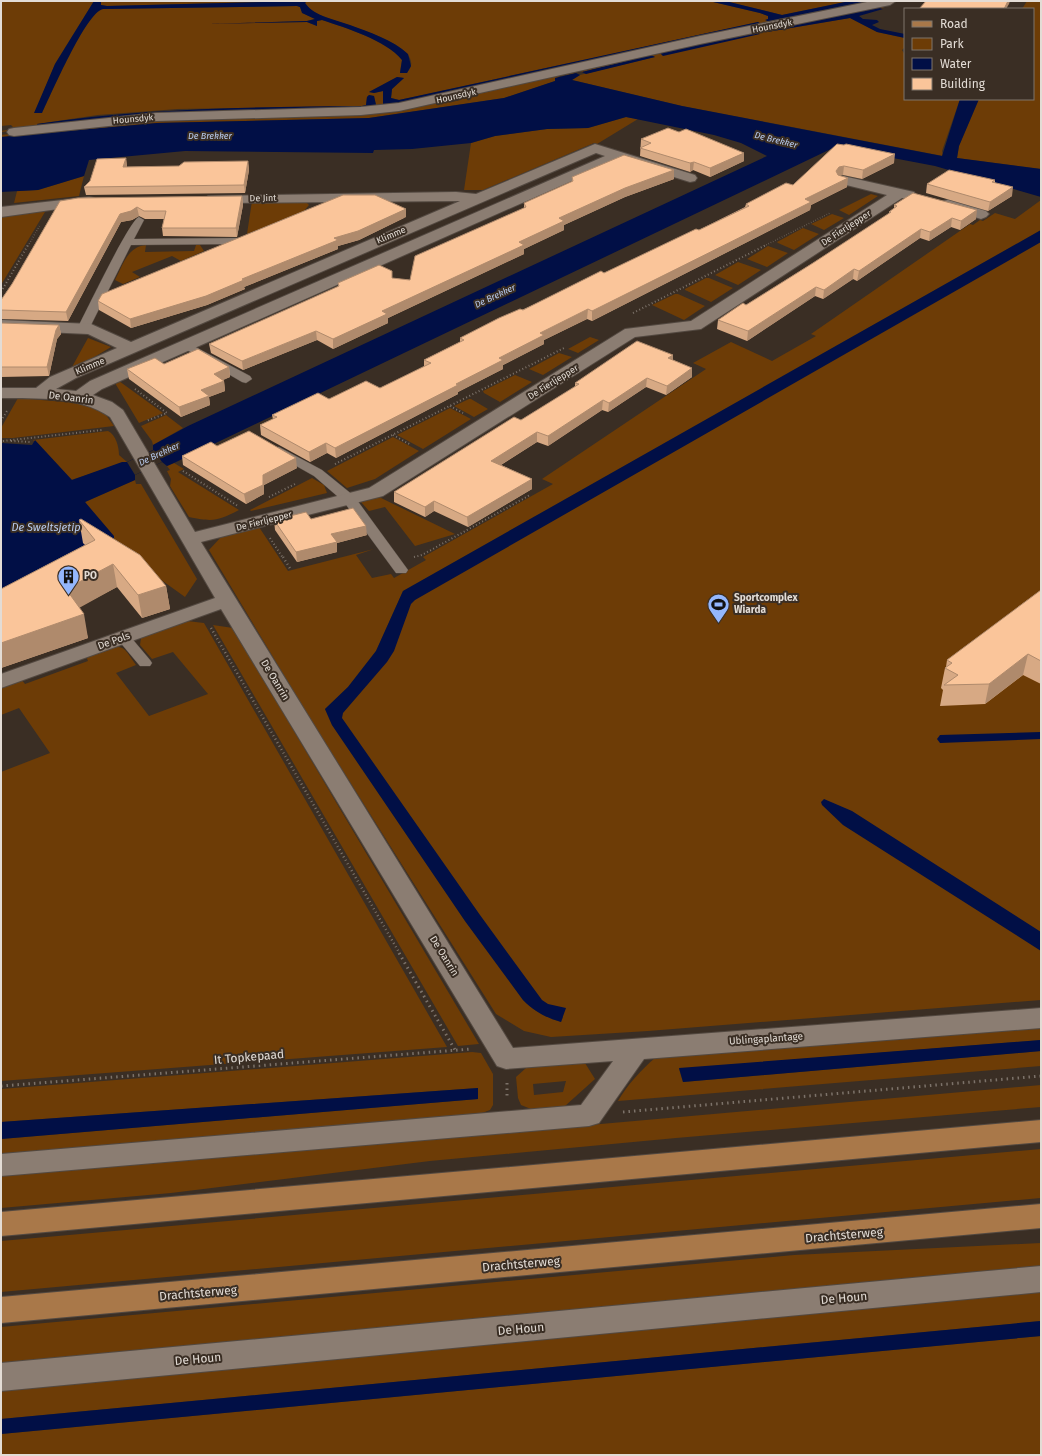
<svg xmlns="http://www.w3.org/2000/svg" width="1042" height="1456" viewBox="0 0 1042 1456" font-family="'Fira Sans',sans-serif">
  <style>
    .green { fill: #6d3c06; fill-rule: evenodd }
    .water { fill: #010f46 }
    .pier { fill: #3a2e24 }
    .lines { fill: none; stroke-linecap: round; stroke-linejoin: round }
    .service-casing { stroke: #534941; stroke-width: 1 }
    .minor-casing { stroke: #534941; stroke-width: 2 }
    .primary-casing { stroke: #534941; stroke-width: 2 }
    .path-far3 { stroke: #7c7269; stroke-width: 1.5; stroke-dasharray: 0.5 2; stroke-linecap: butt }
    .path-far2 { stroke: #7c7269; stroke-width: 2; stroke-dasharray: 1 2.5; stroke-linecap: butt }
    .path-far1 { stroke: #7c7269; stroke-width: 2.5; stroke-dasharray: 1 3; stroke-linecap: butt }
    .path { stroke: #7c7269; stroke-width: 3; stroke-dasharray: 1.5 4; stroke-linecap: butt }
    .service { fill: #8b7d72; fill-rule: evenodd }
    .minor { fill: #8b7d72; fill-rule: evenodd }
    .primary { fill: #a97849; fill-rule: evenodd }
    .wall { fill: #d7a984 }
    .shaded-wall { fill: #af8a6c }
    .building { fill: #fac59a; stroke: #af8a6c }
    .labels { text-anchor: middle; dominant-baseline: central; stroke-width: 4; stroke-linejoin: round; paint-order: stroke }
    .far-street-label { font-size: 9px; fill: #e3dcd5; stroke: #3a2e24 }
    .far-water-label { font-size: 9px; font-style: italic; fill: #b8cbee; stroke: #3a2e24 }
    .street-label { font-size: 10px; fill: #e3dcd5; stroke: #3a2e24 }
    .poi-label { font-size: 10px; font-weight: bold; fill: #e3dcd5; stroke: #3a2e24; text-anchor: start }
    .water-label { font-size: 11px; font-style: italic; fill: #b8cbee; stroke: #3a2e24 }
    .near-street-label { font-size: 12px; fill: #e3dcd5; stroke: #3a2e24 }
  </style>
  <rect width="100%" height="100%" fill="#3a2e24"/>
  <path class="green" d="M1,1H94L55,64L35,113H42C51,95 86,12 103,9L297,6L300,7L303,13L315,19L307,21L244,23L307,22L317,26V21L322,20C346,28 386,40 402,60L400,72L407,73C408,71 411,68 411,65C416,40 330,22 314,12C310,10 308,7 305,3L307,1H709L760,13L768,16V19L766,20L770,22L870,1H883L698,40L436,99L390,108L355,110L156,116L1,132V131L12,129L13,127L11,125L1,126ZM758,22L761,24L394,105H383V91L374,93L369,92L397,77L404,78L392,89L391,98L399,100ZM369,95L374,96L376,105L374,107L172,113L38,126L37,124L98,115L178,109L362,106L366,105L367,97Z
    M101,1H299L107,6L101,5Z
    M725,1H850L782,15Z
    M1027,1H1041V169L957,158L959,146L979,99H1033V9H1022Z
    M880,5L884,8L764,31L767,32L850,18L877,32L905,38V47L902,50L905,55V99H960L942,151L943,156L682,106L572,80L580,75L655,57L651,55L582,72L581,70Z
    M574,71L576,73L559,76L555,81L504,98L369,118L157,123L1,137V135L109,122L338,113Z
    M626,117L638,119L597,144L594,143L483,190H464L471,143L495,136L547,129L588,128Z
    M84,176L79,196L14,203L17,191L38,190Z
    M871,194L878,196L849,215L839,210Z
    M1041,200V230L403,591L376,651L348,687L325,709L332,725L465,921L523,1000C535,1012 545,1017 561,1022L563,1017L535,1009L334,715L384,651L408,596L1041,237V1000L648,1031L551,1037L524,1031L496,1014L309,717L209,550L221,537L259,527L288,571L374,549L356,555L372,578L391,574L394,578L426,560L423,557L553,484L542,479L706,369L693,363L731,342L772,361L816,336L811,334L970,224L973,225L980,220L983,221L995,213L1015,219Z
    M252,201H305L309,205L304,211L247,234Z
    M48,207L1,285V217Z
    M832,214L844,218L824,230L811,224Z
    M803,228L819,234L794,250L778,243L777,242Z
    M146,245L145,252L194,251L196,245H200L204,251L181,261L172,256L132,272L140,277L123,284L115,280C123,265 127,247 146,245Z
    M768,246L788,253L767,267L747,259Z
    M738,262L761,270L738,285L715,275Z
    M706,278H709L733,288L711,302L685,290V289Z
    M675,294H678L705,306L684,320L652,305Z
    M590,337L599,340L578,353L568,349Z
    M88,338L111,347L91,359L72,367Z
    M559,353L572,357L543,375L529,369Z
    M515,375L532,382L500,402L484,393L483,391Z
    M119,381L163,413L139,423L115,383Z
    M18,398L88,404L103,411L114,426L13,438H1V428Z
    M469,399H471L488,409L474,417L454,406Z
    M450,408L471,419L423,449L397,435Z
    M166,415L183,428L153,445L152,441L141,426Z
    M108,431C116,435 119,447 119,455L127,462L71,480L33,440Z
    M393,437L419,451L375,479L347,488L327,471Z
    M174,463L184,469L178,472L239,510C217,521 214,522 189,517L170,486L171,479L167,471L170,470L167,466Z
    M312,478L324,485L327,493L251,511L250,510Z
    M135,480L136,484H141L197,579L185,597L114,546L85,502Z
    M379,497L455,534L415,546L385,507L369,511L361,502Z
    M187,621L204,623L447,1047L1,1081V772L50,753L19,708L1,715V687L21,679L25,684L88,661L86,656C95,653 116,641 125,650C129,654 132,660 136,665L116,673L149,716L208,694L173,652L152,659L140,645L141,638L146,635Z
    M213,625L233,628L479,1044L458,1046Z
    M1041,1028V1040L679,1069L683,1082L1041,1051V1066L618,1101C628,1084 641,1070 655,1058Z
    M472,1052L481,1053L493,1074V1105L490,1110L482,1113L1,1154V1139L478,1099V1088L1,1122V1089Z
    M585,1063L595,1079L565,1106L531,1109L521,1105L518,1098L516,1077L526,1068ZM566,1081L563,1092L534,1095L533,1084Z
    M1041,1085V1107L676,1138L430,1161L171,1193L1,1208V1174L377,1144Z
    M1041,1149V1198L1,1292V1241Z
    M1041,1243V1269L1,1367V1327L794,1255Z
    M1041,1289V1321L1,1419V1388Z
    M1041,1336V1455H1V1434Z"/>
  <path class="water" d="M94,1H101V5L107,6L307,1L305,3C315,17 334,19 350,25C369,32 393,40 408,54L411,66L407,73H400L402,60C386,40 346,28 322,20L317,21V26L307,22L207,24L307,21L315,19L302,13L300,7L297,6L103,9C86,12 51,95 42,113H34L55,64Z
    M709,1H725L782,15L850,1H870L770,22L765,20L768,19V16L760,13Z
    M876,7L883,9L859,16L863,19L877,20L879,22L872,25L880,29L905,34V38L877,32L850,18L767,32L764,31Z
    M758,22L761,24L394,105H383V91L374,93L369,92L397,77L404,78L392,89L391,98L399,100Z
    M757,32L760,34L663,56L660,53Z
    M651,55L655,57L586,74L582,72Z
    M576,73L580,75L572,80L682,106L942,156L960,99H979L959,146L957,158L1041,169V197L935,166L835,147L174,463L167,466L162,462L135,475V480L85,502L114,536V546L1,601V443L32,445L35,440L72,480L122,462H127L153,450V445L188,426L767,156L741,143L714,135L626,117L588,128L547,129L495,136L471,143L412,149L374,150L373,153L185,151L89,160L84,176L38,190L1,192V137L157,123L369,118L504,98L555,81V78Z
    M369,95L374,96L376,105L354,109L172,113L38,126L37,124C145,108 253,107 362,106L366,105L367,97Z
    M1041,230V242L415,600L411,604L394,651L387,662L343,713L342,718L480,915L542,1000L548,1004L566,1008L561,1022C545,1017 535,1012 523,1000L465,921L332,725L325,709L348,687L376,651L403,591Z
    M1041,732V739L940,743L937,739L940,735Z
    M824,799L852,811L1041,932V951L843,825L822,805L821,802Z
    M1041,1040V1051L683,1082L679,1068Z
    M478,1088V1099L1,1139V1122Z
    M1041,1321V1336L1,1434V1419Z"/>
  <path class="pier" d="M154,450L162,462L135,475L127,462Z"/>
  <g class="lines">
    <defs>
      <path id="service" d="M139,217L144,220L134,239L240,238L245,241L240,244L131,245L89,329L83,332L79,331L77,329C85,314 130,219 139,217Z
        M186,342L250,376L252,379L246,383L242,382L182,347L180,345Z
        M279,447L322,470L354,496L408,570L406,573H396L344,502L314,476L275,454L273,451L275,448Z
        M124,634L129,635L150,660L152,663L150,666H140L119,641L117,638L119,635Z"/>
      <path id="minor" d="M872,1H896L890,5L700,44L399,111L361,115L156,121L14,136L9,135L7,132L9,129L14,128L156,113L361,107L399,103L700,36Z
        M595,144L695,175L697,178L695,181L690,182L619,160L102,389L93,395L112,402L123,410L195,532L369,488L625,329L691,321L887,195L838,183L836,180L838,177L843,176L914,192L916,195L914,198H902L701,329L635,337L383,496L201,542L513,1048L1041,1008V1028L644,1059L599,1123L589,1126L1,1176V1154L581,1105L613,1061L506,1069L497,1066L221,609L1,688V674L215,598L110,417C78,395 38,399 1,398V388H36L50,377L117,348L88,334L1,330V320L91,324L131,342L460,201L213,203L208,202L206,199L208,196L456,192L476,194ZM596,153L605,156L90,381L76,391L56,389L76,378Z
        M89,197L94,198L96,201L94,204L1,217V207Z
        M948,200L986,211L989,214L986,217L981,219L943,207L941,204L943,201Z
        M1041,1266V1292L1,1391V1363Z"/>
      <path id="primary" d="M1041,1120V1142L1,1236V1212Z
        M1041,1204V1228L1,1323V1297Z"/>
    </defs>
    <use href="#service" class="service-casing"/>
    <use href="#minor" class="minor-casing"/>
    <use href="#primary" class="primary-casing"/>
    <path class="path-far3" d="M28,246L40,225
      M764,246L830,213"/>
    <path class="path-far2" d="M1,292L28,245
      M633,313L766,245
      M135,389L167,413L146,421
      M450,406L463,413
      M1,421L7,411
      M393,435L411,445
      M3,441L102,430
      M11,441L30,442
      M335,464L566,347
      M183,471L238,506
      M269,497L297,483
      M270,538L283,558
      M414,557L422,555L530,495"/>
    <path class="path-far1" d="M283,557L291,570
      M211,628L400,954"/>
    <path class="path" d="M399,953L455,1050
      M507,1083V1098
      M1,1086L471,1049
      M623,1112L1041,1076"/>
    <use href="#service" class="service"/>
    <use href="#minor" class="minor"/>
    <use href="#primary" class="primary"/>
  </g>
  <path class="wall" d="M641,139L744,161L710,177L693,170L690,172L640,156Z
    M837,144L894,163L862,179L843,175H838L847,187L811,205L810,210L592,321L587,319L544,340V344L503,365V369L458,392V394L336,458L327,453L310,462L261,435L260,425L273,419L272,415L329,399L380,388L424,367V360L460,342V338L699,230L745,207L746,204L793,185Z
    M126,158L127,167L179,166L248,161L249,170L245,193L86,195L84,187Z
    M674,170V179L625,197L564,225V230L524,249V254L388,318V323L333,349L317,340L243,370L211,353L209,344L338,287V283L392,271V278L410,280L524,208V203L572,182V177Z
    M995,180V183L1012,196L988,211L926,193L927,184Z
    M242,196L243,205L237,237L163,236L162,228L164,219H145L139,216L132,220L121,222L68,321L1,319V300L12,284L60,201Z
    M894,205L976,219L960,230L951,227L929,241L920,238L857,281L853,279L823,299L815,296L747,341L717,329L718,320L746,305L813,263L889,214V212L894,208Z
    M406,217L359,240L338,246V249L244,287L245,289L207,305L131,328L99,310L98,301Z
    M1,323L59,325L61,334L57,339L49,376L1,377Z
    M673,355V360L692,368V377L666,395L646,387L608,412L602,410L548,446L537,442L501,465L532,479V489L468,527L434,511L425,517L394,502V492L521,420L575,387V383Z
    M164,364L229,367L230,377L222,380L224,381L225,391L209,397L210,405L181,417L129,379L127,369Z
    M217,446L297,468L264,485V494L246,504L183,465L182,456Z
    M311,519L367,535L337,543V552L297,562L275,530L274,520Z
    M79,520L166,586L170,609L142,618L117,587L79,607L88,638L1,668V589L85,545L83,543Z
    M1041,590V684L1023,675L985,704L940,706L943,690L941,688L945,668L946,667L947,660Z"/>
  <path class="shaded-wall" d="M1008,1H1010L1009,4L1006,9H1004Z
    M744,153V161L710,177V168Z
    M895,154L894,163L862,179L863,170Z
    M126,158L127,167L124,175L123,167Z
    M248,161L249,170L245,193L244,185Z
    M694,162L693,170L690,172V163Z
    M844,166L843,175L838,176L836,171L839,167Z
    M674,170V179L625,197L564,225V230L524,249V254L388,318V323L333,349V339L382,311L519,242L559,218L625,188Z
    M848,178L847,187L811,205L810,210L592,321V311L805,199Z
    M1013,187L1012,196L988,211L990,202Z
    M242,196L243,205L237,237L236,228Z
    M137,207L139,216L132,220L121,222L68,321L66,312L120,214Z
    M406,209V217L359,240L338,246V249L244,287L245,289L207,305L131,328L130,319L242,279L334,238Z
    M977,210L976,219L960,230L961,221Z
    M952,218L951,227L929,241L930,232Z
    M921,229L920,238L857,281L859,271Z
    M854,269L853,279L823,299L824,290Z
    M816,287L815,296L747,341L748,331Z
    M588,309L587,319L544,340V344L503,365V369L458,392V394L336,458L335,448L456,384L540,333Z
    M59,325L61,334L57,339L49,376L47,367L56,330Z
    M316,331L317,340L243,370L242,361Z
    M673,355V365L668,358Z
    M229,367L230,377L215,384L214,374Z
    M692,368V377L666,395L667,386Z
    M647,378L646,387L608,412L609,403Z
    M224,381L225,391L209,397L210,405L181,417L179,407L201,390Z
    M603,400L602,410L548,446V436Z
    M537,432V442L491,471V461Z
    M326,443L327,453L310,462L309,452Z
    M296,458L297,468L264,485V494L246,504L244,494L263,475Z
    M532,479V489L468,527L467,517Z
    M434,501V511L425,517V507Z
    M366,526L367,535L337,543V552L297,562L296,552L331,534Z
    M113,564L117,587L70,613L66,589Z
    M166,586L170,609L142,618L138,595Z
    M84,614L88,638L1,668V643Z
    M1028,654L1023,675L985,704L989,684Z"/>
  <path class="building" d="M926,1H1008L1004,9H919Z
    M668,128L679,132L686,129L744,153L710,168L694,162L690,163L640,148L651,143L641,139Z
    M837,144L844,145L846,144L895,154L863,170L844,166L839,167L836,171L838,175L848,178L805,199L811,202L592,311L588,309L540,333L544,335L499,358L503,360L456,384L458,385L335,448L326,443L309,452L260,425L277,417L272,415L318,393L329,399L366,381L380,388L431,363L424,360L464,340L460,338L499,318L520,309L523,310L601,271L604,273L696,229L699,230L749,206L746,204L786,183L793,185Z
    M624,155L674,170L625,188L559,218L564,221L519,242L524,245L382,311L387,314L333,339L316,331L242,361L209,344L339,286L338,283L379,265L392,271V278L410,280L415,256L526,207L524,203L573,181L572,177Z
    M126,158L123,167L179,166L184,162L248,161L244,185L84,187L90,181L97,159Z
    M949,170L995,180L992,182L1013,187L990,202L927,184Z
    M913,193L977,210L961,221L952,218L930,232L921,229L859,271L854,269L824,290L816,287L748,331L718,320L743,303L746,305L813,263L891,212H889L897,206L894,205Z
    M343,195H375L406,209L358,231L334,238L338,240L242,279L244,280L206,296L130,319L98,301L102,294Z
    M242,196L236,228H162L166,211H144L137,207L131,211L120,214L66,312L1,310V300L12,284L60,201L78,198Z
    M1,323L59,325L56,330L47,367H1Z
    M637,341L673,355L668,358L692,368L667,386L647,378L609,403L603,400L548,436L537,432L491,461L532,479L467,517L434,501L425,507L394,492L514,417L521,420L579,384L575,383Z
    M198,349L229,367L214,374L224,381L201,390L209,396L179,407L127,369L155,358L164,364Z
    M249,431L296,458L263,475V485L244,494L182,456L211,442L217,446Z
    M353,508L366,526L331,534L337,542L296,552L274,520L306,512L311,519Z
    M81,519L140,555L166,586L138,595L113,564L66,589L84,614L1,643V589L95,540L79,520Z
    M1041,590V661L1028,654L989,684L944,685L958,675L945,668L952,663L947,660Z"/>
  <defs>
    <symbol id="building-pin" viewBox="-11 -11 22 30"><path d="M0 17L-7.5 6A9.5 9.5 0 1 1 7.5 6Z" fill="#94b7fd" stroke="#3a2e24"/><path d="M-4-6H4V6H1V3H-1V6H-4ZM-2.5-4.3h1.7v1.8h-1.7ZM.8-4.3h1.7v1.8H.8ZM-2.5-1h1.7V.8h-1.7ZM.8-1h1.7V.8H.8Z" fill="#111"/></symbol>
    <symbol id="stadium-pin" viewBox="-11 -11 22 30"><path d="M0 17L-7.5 6A9.5 9.5 0 1 1 7.5 6Z" fill="#94b7fd" stroke="#3a2e24"/><path d="M0-5a6.5 5 0 1 0 0 10a6.5 5 0 1 0 0-10ZM-3.5-1.8h7v3.6h-7Z" fill="#111"/></symbol>
  </defs>
  <g fill-rule="evenodd">
    <use href="#building-pin" x="56" y="564" width="25" height="34"/>
    <use href="#stadium-pin" x="706" y="592" width="25" height="34"/>
  </g>
  <g class="labels">
    <g class="far-street-label">
      <text transform="translate(772 26) rotate(-11)">Hounsdyk</text>
      <text transform="translate(456 96) rotate(-13)">Hounsdyk</text>
      <text transform="translate(133 119) rotate(-5)">Hounsdyk</text>
      <text transform="translate(263 198) rotate(-1)">De Jint</text>
      <text transform="translate(846 228) rotate(-33)">De Fierljepper</text>
      <text transform="translate(391 235) rotate(-23)">Klimme</text>
      <text transform="translate(90 366) rotate(-23)">Klimme</text>
      <text transform="translate(553 382) rotate(-32)">De Fierljepper</text>
      <text transform="translate(264 521) rotate(-14)">De Fierljepper</text>
    </g>
    <g class="far-water-label">
      <text x="210" y="136">De Brekker</text>
      <text transform="translate(776 140) rotate(14)">De Brekker</text>
      <text transform="translate(495 296) rotate(-25)">De Brekker</text>
      <text transform="translate(159 454) rotate(-25)">De Brekker</text>
    </g>
    <g class="street-label">
      <text transform="translate(71 398) rotate(7)">De Oanrin</text>
      <text transform="translate(114 641) rotate(-20)">De Pols</text>
      <text transform="translate(275 680) rotate(59)">De Oanrin</text>
      <text transform="translate(444 956) rotate(58)">De Oanrin</text>
      <text transform="translate(766 1039) rotate(-4)">Ublingaplantage</text>
    </g>
    <g class="poi-label">
      <text x="84" y="576">PO</text>
      <text x="734" y="598">Sportcomplex<tspan x="734" dy="12">Wiarda</tspan></text>
    </g>
    <g class="water-label">
      <text x="46" y="527">De Sweltsjetip</text>
    </g>
    <g class="near-street-label">
      <text transform="translate(249 1057) rotate(-5)">It Topkepaad</text>
      <text transform="translate(844 1235) rotate(-5)">Drachtsterweg</text>
      <text transform="translate(521 1264) rotate(-5)">Drachtsterweg</text>
      <text transform="translate(198 1293) rotate(-5)">Drachtsterweg</text>
      <text transform="translate(844 1298) rotate(-5)">De Houn</text>
      <text transform="translate(521 1329) rotate(-5)">De Houn</text>
      <text transform="translate(198 1359) rotate(-5)">De Houn</text>
    </g>
  </g>
  <rect width="1042" height="1456" fill="none" stroke="#e3dcd5" stroke-width="4"/>
  <rect x="904" y="8" width="130" height="92" fill="#3a2e24" stroke="#7e746b"/>
  <rect x="912" y="21" width="20" height="6" fill="#a97849" stroke="#7e746b"/>
  <text x="940" y="28" font-size="12" fill="#e3dcd5">Road</text>
  <rect x="912" y="38" width="20" height="12" fill="#6d3c06" stroke="#7e746b"/>
  <text x="940" y="48" font-size="12" fill="#e3dcd5">Park</text>
  <rect x="912" y="58" width="20" height="12" fill="#010f46" stroke="#7e746b"/>
  <text x="940" y="68" font-size="12" fill="#e3dcd5">Water</text>
  <rect x="912" y="78" width="20" height="12" fill="#fac59a" stroke="#7e746b"/>
  <text x="940" y="88" font-size="12" fill="#e3dcd5">Building</text>
</svg>
